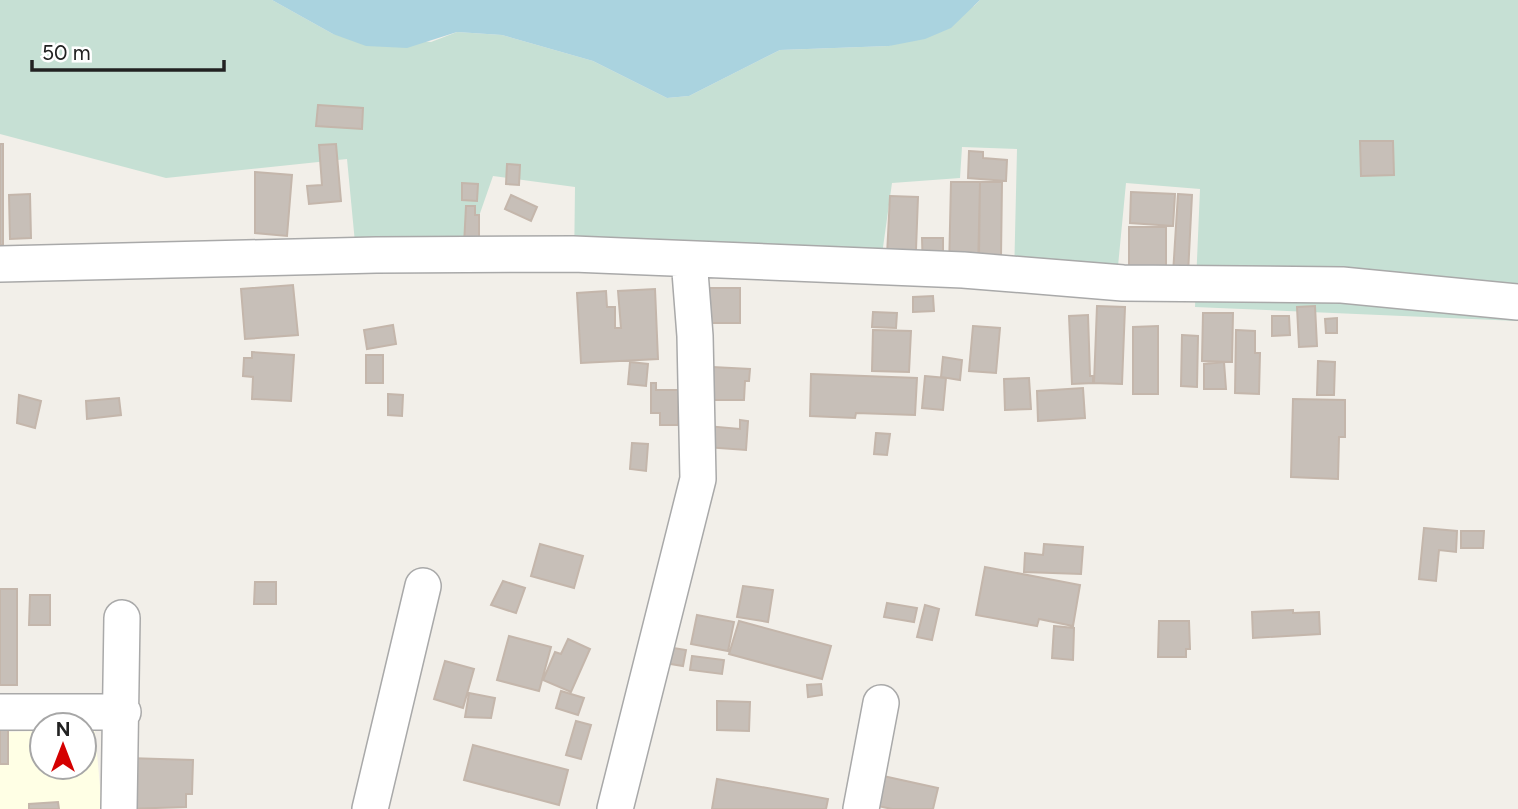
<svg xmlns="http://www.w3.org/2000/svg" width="1518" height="809" viewBox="0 0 1518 809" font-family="Figtree,sans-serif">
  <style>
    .education { fill: #ffffe5 }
    .wetland { fill: #c6e0d4 }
    .water { fill: #aad3df }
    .building { fill: #c7bfb8; stroke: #c4b6ab; stroke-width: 2 }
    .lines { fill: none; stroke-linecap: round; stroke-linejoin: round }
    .minor-casing { stroke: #a9a9a9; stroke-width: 38 }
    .minor { stroke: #fff; stroke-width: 35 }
  </style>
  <rect width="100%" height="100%" fill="#f2efe9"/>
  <path class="education" d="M42,731V767H84V731H95L102,809H0V732Z"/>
  <path class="wetland" d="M0,0H272L333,34L431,42L457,32L502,35L593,61L667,98L689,96L780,50L889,46L974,6L980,0H1518V321L1195,307L1200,189L1126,183L1116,287L1014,279L1017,149L962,147L960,178L892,183L879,276L574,269L575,187L493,176L462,265L358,274L347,159L166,178L0,134Z"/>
  <path class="water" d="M272,0H980L951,28L925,39L889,46L780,50L689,96L667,98L593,61L502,35L457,32L407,48L366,46L333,34Z"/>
  <path class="building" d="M318,105L363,108L362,129L316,126Z
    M1360,141H1393L1394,175L1361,176Z
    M0,144H3V245H0Z
    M336,144L341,201L309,204L307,186L322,185L319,145Z
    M969,151L983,152V158L1007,160L1006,181L968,178Z
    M507,164L520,165L519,185L506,184Z
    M255,172L292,175L287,236L255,233Z
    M951,182H980L978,270H949Z
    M980,182H1002L1001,257H979Z
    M462,183L478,184L477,201L462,200Z
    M1131,192L1175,194L1173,226L1130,223Z
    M30,194L31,238L10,239L9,195Z
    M1178,194L1192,195L1188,274H1173Z
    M511,195L537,207L531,221L505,209Z
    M890,196L918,197L915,276L886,275Z
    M466,206H475V215H479V246L464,245Z
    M1129,227H1166V292H1129Z
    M922,238H943V271H923Z
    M293,285L298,335L245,339L241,289Z
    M708,288H740V323H708Z
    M655,289L658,359L581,363L577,293L606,291L607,307H615V328H621L618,291Z
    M933,296L934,311L913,312V297Z
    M1097,306L1125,307L1122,384L1094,383Z
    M1315,306L1317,346L1299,347L1297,307Z
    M873,312L897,313L896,328L872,327Z
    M1203,313H1233L1232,362L1202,361Z
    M1088,315L1090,376H1093V383L1072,384L1069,316Z
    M1272,316H1289L1290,335L1272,336Z
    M1337,318V333H1326L1325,319Z
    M393,325L396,344L367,349L364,330Z
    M973,326L1000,328L996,373L969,371Z
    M1158,326V394H1133V327Z
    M873,330L911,331L909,372L872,371Z
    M1236,330L1255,331V353H1260L1259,394L1235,393Z
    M1182,335L1198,336L1197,387L1181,386Z
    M252,352L294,355L291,401L252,399L253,377L243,376L244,358H252Z
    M366,355H383V383H366Z
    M943,357L962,360L960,380L941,377Z
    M1318,361L1335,362L1334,395H1317Z
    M630,362L648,364L646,386L628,384Z
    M1224,362L1226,389H1204V364Z
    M712,367L750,369L749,381H745L744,400H711Z
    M811,374L917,378L915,415L856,413L855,418L810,416Z
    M925,376L946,378L943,410L922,408Z
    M1029,378L1031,409L1005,410L1004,379Z
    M651,383H656V390H678V425H660V413H651Z
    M1083,388L1085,418L1038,421L1037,391Z
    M388,394L403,395L402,416L388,415Z
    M19,395L41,401L35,428L17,423Z
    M119,398L121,415L87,419L86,401Z
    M1293,399L1345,400V437H1339L1338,479L1291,477Z
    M740,420L748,421L746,450L706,447L707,426L740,429Z
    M876,433L890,434L887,455L874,454Z
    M632,443L648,444L646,471L630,469Z
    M1424,528L1457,531L1456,552L1439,550L1436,581L1419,579Z
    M1461,531H1484L1483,548H1461Z
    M540,544L583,556L574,588L531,576Z
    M1044,544L1083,547L1081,574L1024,572L1025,553L1043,555Z
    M985,567L1080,585L1073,626L1039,619L1037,626L976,615Z
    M503,581L525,588L516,613L491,605Z
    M255,582H276V604H254Z
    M743,586L773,590L768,622L737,617Z
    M0,589H17V685H0Z
    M30,595H50V625H29Z
    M887,603L917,608L914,622L884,617Z
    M925,605L939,609L932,640L917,637Z
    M1293,610V613L1319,612L1320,634L1253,638L1252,612Z
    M697,615L734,622L728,651L691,644Z
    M739,621L831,646L822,679L729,654Z
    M1159,621H1189L1190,649H1186V657H1158Z
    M1054,626L1074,628L1073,660L1052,658Z
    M509,636L551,647L539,691L497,680Z
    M568,639L590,649L571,692L543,680L555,652L561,654Z
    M649,644L686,650L683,666L646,660Z
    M692,656L724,660L722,674L690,670Z
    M445,661L474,669L463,708L434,699Z
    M821,684L822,695L808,697L807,685Z
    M561,691L584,698L578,715L556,708Z
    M469,693L495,698L491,718L465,717Z
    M717,701L750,702L749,731L717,730Z
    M576,721L591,725L581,759L566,755Z
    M0,725H8V764H0Z
    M473,745L568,770L559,805L464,780Z
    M127,758L193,760L192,794H186V807L126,809Z
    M865,772L938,788L933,809H892L859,802Z
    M717,779L828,799L826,809H712Z
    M58,802L59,809H29V804Z"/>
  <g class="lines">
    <defs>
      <path id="minor" d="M0,264L376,255L573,254L963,270L1123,283L1342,285L1518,302
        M0,712H123
        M119,809L122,618
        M370,809L423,586
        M615,809L698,479L695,336L689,259
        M861,809L881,703"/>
    </defs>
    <use href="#minor" class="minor-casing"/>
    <use href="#minor" class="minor"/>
  </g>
  <g transform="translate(63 746)"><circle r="33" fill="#ffffff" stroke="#a7a7a7" stroke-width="2"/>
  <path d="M0-5L12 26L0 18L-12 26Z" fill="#d40000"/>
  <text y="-10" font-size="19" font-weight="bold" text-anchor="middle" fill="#222222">N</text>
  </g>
  <path d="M32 60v10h192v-10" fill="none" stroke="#222222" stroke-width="3.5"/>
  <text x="42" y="60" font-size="21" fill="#222222" stroke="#ffffff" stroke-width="5" paint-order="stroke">50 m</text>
</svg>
